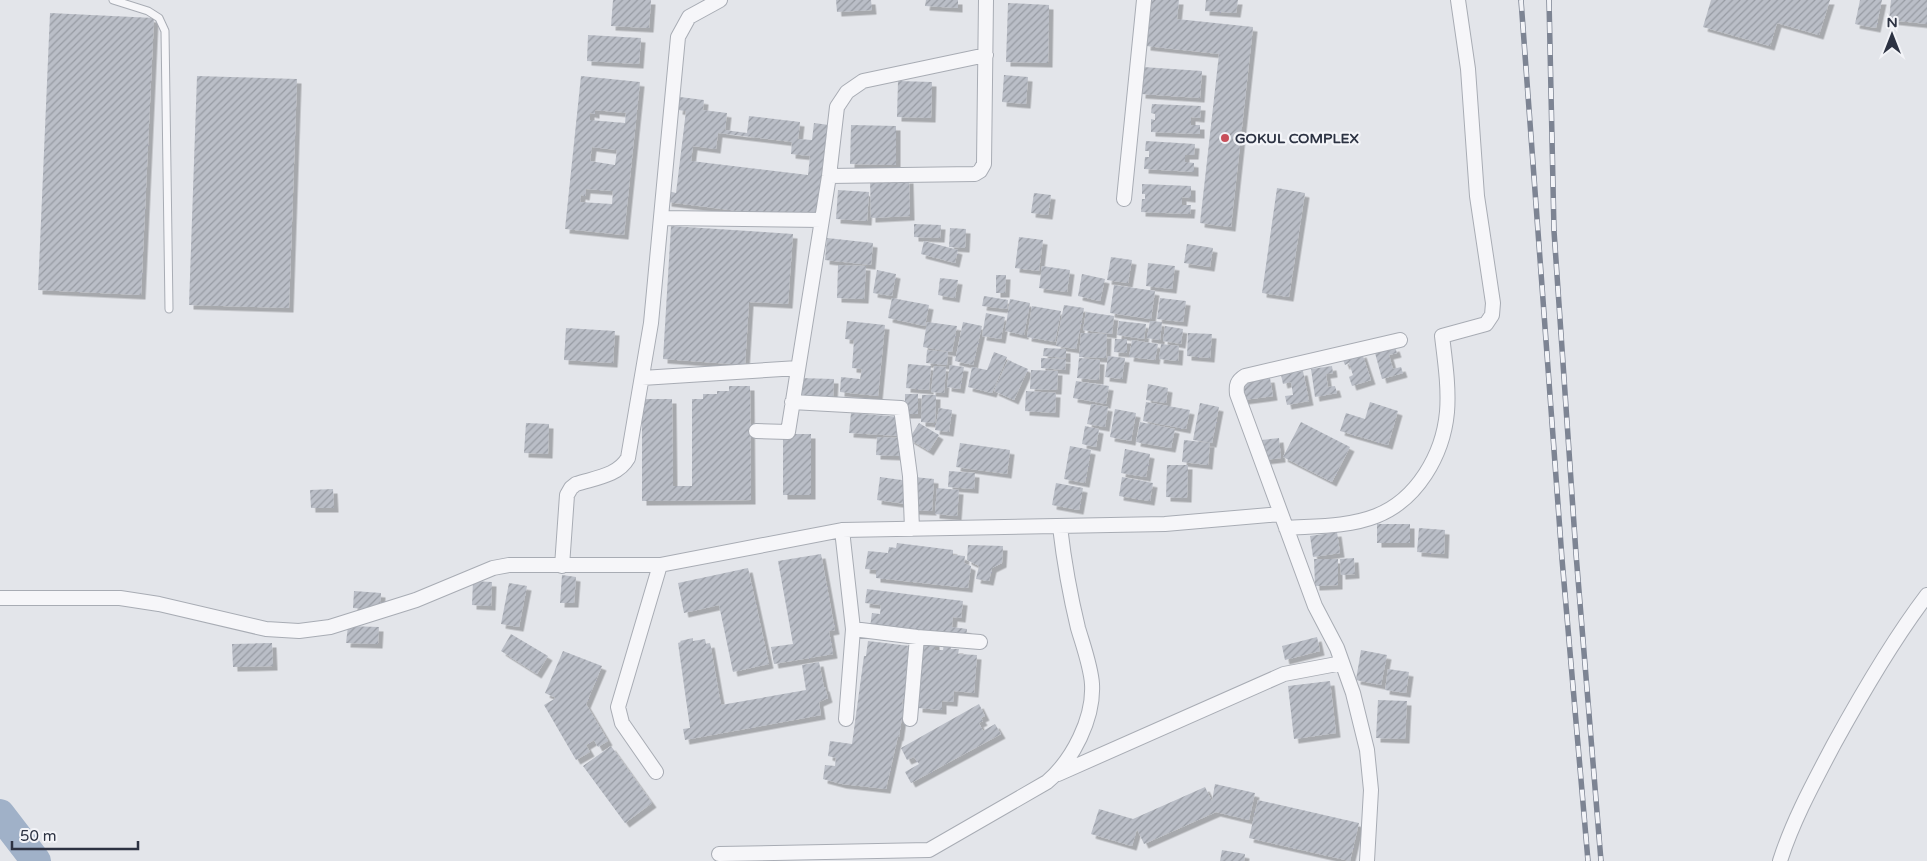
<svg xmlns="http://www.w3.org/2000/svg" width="1927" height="861" viewBox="0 0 1927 861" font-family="'Varela Round',sans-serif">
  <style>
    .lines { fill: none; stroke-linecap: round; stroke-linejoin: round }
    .river { stroke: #a0b1c8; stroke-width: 30 }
    .building { fill: url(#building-hatch); fill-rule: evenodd; filter: url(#shadow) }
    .service-casing { stroke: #a8acb4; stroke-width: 9 }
    .minor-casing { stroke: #a8acb4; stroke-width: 16 }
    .service { stroke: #f6f6f9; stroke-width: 7 }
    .minor { stroke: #f6f6f9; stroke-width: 14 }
    .rail-casing { stroke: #7d8493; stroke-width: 5.5 }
    .rail { stroke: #f3f4f8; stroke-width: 4; stroke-dasharray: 11; stroke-linecap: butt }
    .poi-dot { fill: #c84f5a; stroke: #f3f4f8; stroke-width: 2 }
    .labels { text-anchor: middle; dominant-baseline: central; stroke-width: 4.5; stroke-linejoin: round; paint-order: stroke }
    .poi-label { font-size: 14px; font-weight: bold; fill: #2c3242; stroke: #f3f4f8; text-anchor: start }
  </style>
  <defs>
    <pattern id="building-hatch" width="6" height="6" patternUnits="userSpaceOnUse" patternTransform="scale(1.25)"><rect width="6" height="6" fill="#babec7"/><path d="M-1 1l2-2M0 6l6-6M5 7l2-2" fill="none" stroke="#979ba3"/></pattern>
    <filter id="shadow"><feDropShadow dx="4.5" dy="4.5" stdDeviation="0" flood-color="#0004"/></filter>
  </defs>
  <rect width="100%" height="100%" fill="#e3e5ea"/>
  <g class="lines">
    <path class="river" d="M0,814L36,861"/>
  </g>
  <path class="building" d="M613,0H651L649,28L611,26Z
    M836,0H871L872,10L837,12Z
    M926,0H958V8L925,6Z
    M1151,0H1179L1177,19L1253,27L1231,227L1200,223L1219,54L1146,46Z
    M1206,0H1238L1236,13L1205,11Z
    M1711,0H1830L1819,35L1777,23L1770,46L1703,27Z
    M1860,0H1882L1876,28L1855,24Z
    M1891,0H1927V24L1889,20Z
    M1008,3L1049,5L1048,63L1006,62Z
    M50,13L154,18L141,295L38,290Z
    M588,35L641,38L639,64L587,61Z
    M1143,67L1202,71L1200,98L1141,94Z
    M1004,75L1028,77L1026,104L1002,102Z
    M197,76L297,79L289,308L189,305Z
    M581,76L640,82L624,235L565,229ZM595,110L626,113L625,123L590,120V113L595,114ZM592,147L617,150L615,165L590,161ZM586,189L613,191L612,204L580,202L581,195L585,196Z
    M898,81L932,82L931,118L897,117Z
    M680,97L704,100L703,110L727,113L725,130L747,133L749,116L800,122L798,139L812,140L814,123L829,125L817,221L667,202L668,191L676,193L686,111L678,110ZM718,133L792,142L791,154L810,156L808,175L691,161L693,146L716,149Z
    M1152,104L1201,106L1200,118L1191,117V125H1200V134L1151,132V119L1155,120V114L1151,113Z
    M851,125L896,126V165L850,164Z
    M1146,141L1195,144L1194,155H1185V162L1194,163V172L1144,169L1145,157H1149V151H1145Z
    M909,179L910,216L871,218L870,180Z
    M1142,184L1191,186V198L1182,197V205H1191L1190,214L1141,212L1142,199H1145V194H1142Z
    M1277,188L1305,193L1289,297L1262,293Z
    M838,190L869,192L867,221L836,219Z
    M1034,193L1051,195L1048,215L1031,213Z
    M914,224L941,225L940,238L914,237Z
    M671,226L793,234L788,304L749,302L745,365L663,359Z
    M950,228L966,229L965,248L949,247Z
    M1019,237L1043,240L1039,271L1015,268Z
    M827,238L873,243L871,265L825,260Z
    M924,241L958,250L955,263L921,254Z
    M1187,244L1213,248L1210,267L1184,263Z
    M1111,257L1132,260L1128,283L1107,280Z
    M1148,263L1175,266L1172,289L1146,286Z
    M838,265L866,266L864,299L837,298Z
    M1042,266L1070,270L1067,292L1039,288Z
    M877,270L896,274L892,296L873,293Z
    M1082,274L1105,279L1100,301L1078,296Z
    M996,275H1006L1005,293H996Z
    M940,278L958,280L955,298L938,295Z
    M1114,285L1155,291L1151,319L1110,313Z
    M984,296L1008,300L1007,309L982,306Z
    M892,298L929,305L925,326L888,318Z
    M1160,298L1186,301L1183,322L1157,319Z
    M1010,299L1030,303L1024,335L1005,331Z
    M1064,305L1084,308L1076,349L1056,346Z
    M1032,306L1061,311L1055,342L1027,337Z
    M1086,312L1114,316L1112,334L1083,330Z
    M986,313L1005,317L1001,339L982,336Z
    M847,321L885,325L878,396L840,392L841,377L860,379L862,369L852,368L854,340L845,339Z
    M1119,321L1146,324L1144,339L1117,335Z
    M1150,321L1162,322L1160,340L1147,338Z
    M927,322L957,326L952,352L923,347Z
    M963,322L982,326L973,365L955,361Z
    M1165,326L1183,329L1181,344L1163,341Z
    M566,328L615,331L613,363L564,360Z
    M1081,333L1107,334L1106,358L1079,357Z
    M1188,333L1212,334L1210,358L1187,356Z
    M1115,339H1127V353L1114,352Z
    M1132,340L1158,344L1155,360L1129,357Z
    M1161,344L1179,346L1178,361L1159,359Z
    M1395,347L1397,353L1389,355L1393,369L1401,367L1403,373L1382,379L1375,353Z
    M1044,348L1066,349V358L1043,356Z
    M927,350L948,352L947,365L926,363Z
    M994,352L1007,357L992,393L968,387L972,367L987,370Z
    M1362,353L1371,380L1352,386L1349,377L1353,375L1349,363L1345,365L1343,360Z
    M1108,356L1125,358L1122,379L1105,377Z
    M1041,358L1066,359L1065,370L1041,368Z
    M1079,358L1100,360L1099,380L1077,378Z
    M1008,360L1028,369L1014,400L994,391Z
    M908,364L931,366L929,390L906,388Z
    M950,365L964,367L960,389L947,387Z
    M934,366L946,367L944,393L931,392Z
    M1332,366L1333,373L1326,374L1328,387L1335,386L1337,393L1315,397L1311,369Z
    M1031,370L1058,371L1057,390L1030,389Z
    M1303,371L1309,401L1287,405L1285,396L1293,395L1291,382L1283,384L1281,375Z
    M799,378L834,379L833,398L798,397Z
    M1270,378L1273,396L1243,400L1241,382Z
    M1076,381L1109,386L1106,404L1073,398Z
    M1148,384L1168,388L1166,403L1146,400Z
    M729,386H750L751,500L642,501V399H672L673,486H692V399H703V394H717V391H729Z
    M1026,391L1056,393L1055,413L1025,411Z
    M905,394H918V414H905Z
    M922,395H936L935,423L921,422Z
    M1146,402L1190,410L1186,429L1143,421Z
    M1370,402L1398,411L1388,445L1340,431L1346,413L1365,419Z
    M1200,403L1219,407L1212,443L1193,440Z
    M1091,404L1108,407L1105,427L1087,424Z
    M939,408L952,410L949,432L935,430Z
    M1115,409L1136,413L1131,441L1110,437Z
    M851,413L901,417L900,436L849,433Z
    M1140,422L1175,429L1171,448L1136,442Z
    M1301,422L1350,447L1332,482L1283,457Z
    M526,423L549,424L548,454L524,453Z
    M919,423L939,435L929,451L909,439Z
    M1085,426L1099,429L1096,447L1082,444Z
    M783,434H811V495H783Z
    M877,437L901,438L900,456L876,455Z
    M1279,438L1281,458L1264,460L1262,440Z
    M1184,440L1210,443L1208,465L1182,462Z
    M960,443L1010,450L1007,474L956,467Z
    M1070,446L1091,450L1085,483L1064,479Z
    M1125,449L1150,454L1146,477L1121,473Z
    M1167,465H1188L1187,498L1166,497Z
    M949,471L975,473L974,489L948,487Z
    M880,477L909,481L906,504L877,500Z
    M914,477L934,479L932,511L911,510Z
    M1122,477L1153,483L1150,501L1119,496Z
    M1056,483L1083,488L1079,510L1052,505Z
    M937,488L959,490L957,516L935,514Z
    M333,489L334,508H311L310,490Z
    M1377,524H1410V543H1377Z
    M1419,528L1445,530L1444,554L1417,552Z
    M1337,532L1340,553L1313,557L1310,536Z
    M897,543L953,550V555L965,556L964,563L971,566L968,588L876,578V570L865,569L868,551L888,553L889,547L896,548Z
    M968,545L1003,546L1002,563L992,568L989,581L976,579L979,566L967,560Z
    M821,554L835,630L829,631L833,654L774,664L771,647L793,644L778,561Z
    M1354,558L1355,574L1341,575L1340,559Z
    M1314,559H1338V585L1315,586Z
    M748,568L769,664L733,672L719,605L684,613L678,583Z
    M562,575L576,577L574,603H560Z
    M473,581L492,582L491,606L472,605Z
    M509,583L527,586L519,627L501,624Z
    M867,589L963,601L961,618L953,617L952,627L967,629L966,639L870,627L872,613L880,614L881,605L865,603Z
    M354,591L381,593L380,610L353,608Z
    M348,626L379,627L378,644L346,643Z
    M511,634L548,656L537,674L501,651Z
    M1317,637L1320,651L1285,660L1282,646Z
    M693,638V641L705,639L706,644L710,643L721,705L806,690L802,665L819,662L824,687H825L828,698L819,702L821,715L685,740L683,729L690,728L678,643L681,642L680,641Z
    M923,639L935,640V650H943L944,645H951V649H959L958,654L977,655L974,693L954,691L953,702L942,701V710L918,708Z
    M868,641L910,646L905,699H903L902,704H904L899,737L898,736L886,789L842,784L823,779L825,765L835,766L836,758L828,756L830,741L852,744L864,656H866Z
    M272,643L273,666L233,667L232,644Z
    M1361,650L1387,655L1381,685L1356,680Z
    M563,651L602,666L586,704L608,741L598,747L594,740L586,745L590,752L576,760L544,705L556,698L545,693Z
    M1388,669L1409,672L1406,693L1385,690Z
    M1330,681L1336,733L1294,739L1288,686Z
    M1378,700L1407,701L1405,739L1376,738Z
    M979,704L985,716L981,718L983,721L979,723L983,731L995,724L1001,734L911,783L905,772L919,764L914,757L907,760L901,748Z
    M611,746L652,803L625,823L583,766Z
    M1215,784L1255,793L1249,820L1216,812L1144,844L1137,829L1132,846L1091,834L1099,809L1133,819L1205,787L1212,801Z
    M1258,800L1359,823L1350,861L1249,838Z
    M1222,850L1245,854L1244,861H1220Z"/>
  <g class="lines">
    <defs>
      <path id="service" d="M113,0L148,11L159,18L165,31L169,309"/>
      <path id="minor" d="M829,176L975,174L980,171L984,164L986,0
        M1124,199L1144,0
        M662,218L822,220
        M642,378L798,368
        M792,402L901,408L910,476L912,529
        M756,431L788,432L829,176L837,107L847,92L863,81L986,55
        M1286,528C1315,526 1348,527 1376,516C1417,500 1443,455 1447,412C1449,387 1445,361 1442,336L1486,324L1492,315L1493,303L1477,196L1468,69L1458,0
        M842,530L853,629L846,719
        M562,566L567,495L571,488L576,484C594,478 618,476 628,458L651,323L678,37L689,17L720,0
        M0,598H120L159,604L266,629L299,631L330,627L416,600L493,568L509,565H660L842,530L1165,524L1281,514
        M853,629L917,637L980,642
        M910,719L917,637
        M656,772L622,723L618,707L660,565
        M1058,774L1284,674L1342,663
        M719,854L929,850L1047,782C1073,760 1094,718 1092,684C1091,667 1083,645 1078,628C1070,595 1064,561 1060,527
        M1367,861L1371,790L1367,750L1353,693L1337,648L1315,606L1237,394C1236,385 1237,381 1245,376L1400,340
        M1780,861C1793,820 1814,782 1834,744C1862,693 1892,641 1927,595"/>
    </defs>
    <use href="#service" class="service-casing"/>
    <use href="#minor" class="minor-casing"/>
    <use href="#service" class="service"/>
    <use href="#minor" class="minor"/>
    <defs>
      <path id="rail" d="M1521,0L1562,559L1588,861
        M1549,0L1554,231L1576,554L1601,861"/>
    </defs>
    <use href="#rail" class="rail-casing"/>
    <use href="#rail" class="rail"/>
  </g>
  <circle class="poi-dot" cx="1225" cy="138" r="5"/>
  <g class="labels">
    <g class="poi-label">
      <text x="1235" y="138">GOKUL COMPLEX</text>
    </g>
  </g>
  <g transform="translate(1892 35)" stroke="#f3f4f8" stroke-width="4" paint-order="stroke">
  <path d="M0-4L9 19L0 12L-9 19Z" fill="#2c3242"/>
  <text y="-8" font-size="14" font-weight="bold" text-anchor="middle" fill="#2c3242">N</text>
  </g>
  <path d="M12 841v8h126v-8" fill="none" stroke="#2c3242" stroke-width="2.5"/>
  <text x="20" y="841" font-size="15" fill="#2c3242" stroke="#f3f4f8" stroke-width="4" paint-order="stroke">50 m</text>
</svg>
